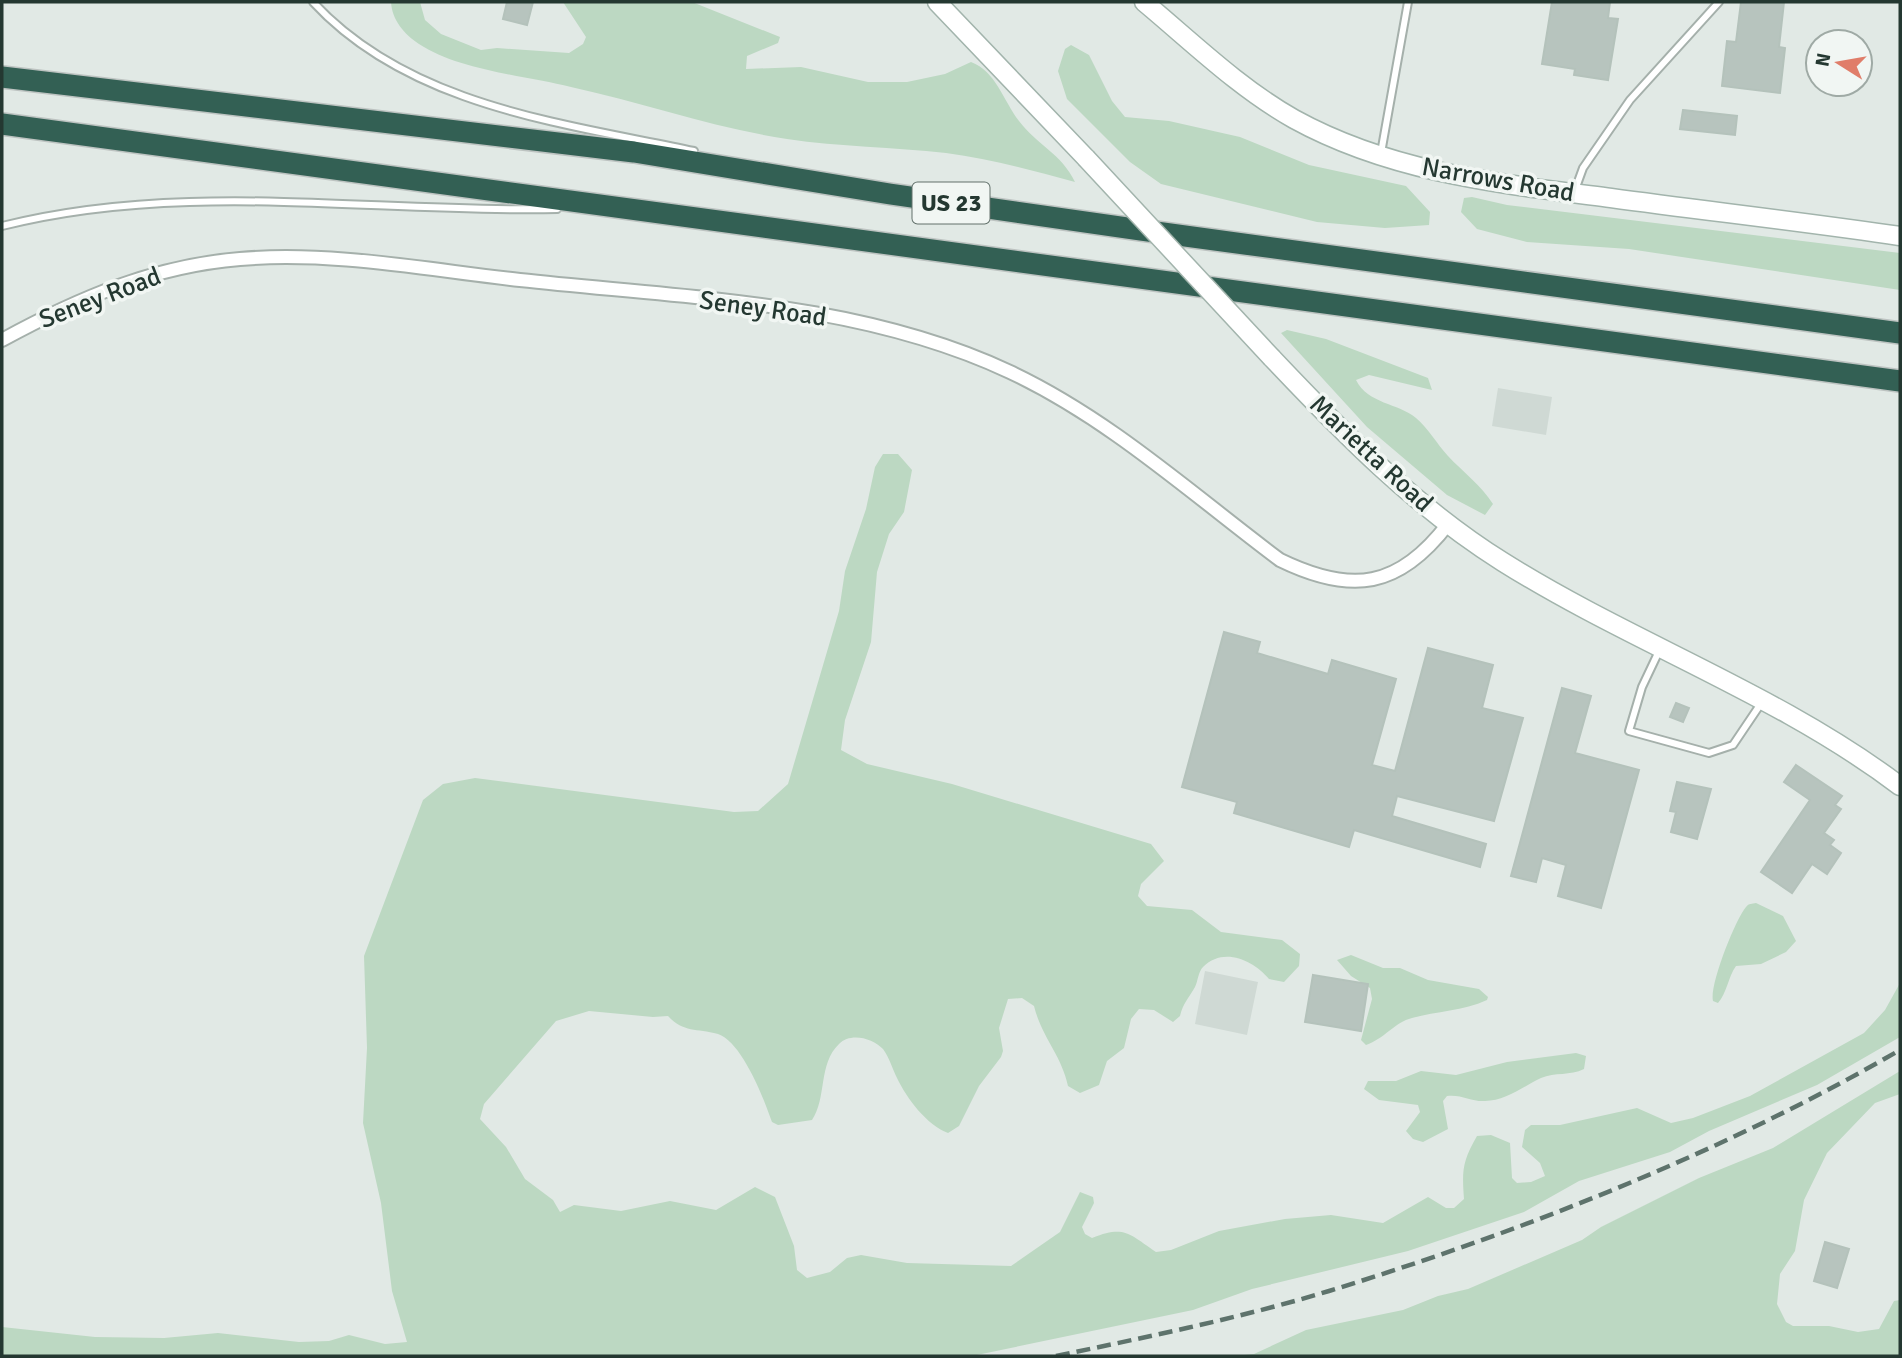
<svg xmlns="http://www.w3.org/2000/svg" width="1902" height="1358" viewBox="0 0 1902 1358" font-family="Signika,sans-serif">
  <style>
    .built { fill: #cfd9d4 }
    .green { fill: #bcd8c2 }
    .building { fill: #b7c4be; stroke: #b4c2bb; stroke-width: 2 }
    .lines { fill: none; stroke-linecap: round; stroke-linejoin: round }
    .lane-casing { stroke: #a5b0ab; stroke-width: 10 }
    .street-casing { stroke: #a5b0ab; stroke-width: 16 }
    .secondary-casing { stroke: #a2b4ac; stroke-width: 21 }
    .highway-casing { stroke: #bdc3c1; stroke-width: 24 }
    .lane { stroke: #fff; stroke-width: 6 }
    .street { stroke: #fff; stroke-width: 12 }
    .secondary { stroke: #fff; stroke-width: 18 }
    .highway { stroke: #336054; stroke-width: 21 }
    .rail { stroke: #5e736c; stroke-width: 4.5; stroke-dasharray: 14 7; stroke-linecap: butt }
    .secondary-bridge-casing { stroke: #a2b4ac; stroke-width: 21; stroke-linecap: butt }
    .secondary-bridge { stroke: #fff; stroke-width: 18 }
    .labels { text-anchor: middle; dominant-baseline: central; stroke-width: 7; stroke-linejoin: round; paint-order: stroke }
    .shield { fill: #f1f6f3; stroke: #62716b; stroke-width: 2 }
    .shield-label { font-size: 24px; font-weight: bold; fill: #243831 }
    .street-label { font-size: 26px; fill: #243831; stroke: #f1f6f3 }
  </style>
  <rect width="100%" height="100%" fill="#e1e9e5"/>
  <path class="built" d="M1498,388L1552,397L1546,435L1492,426Z
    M1205,971L1258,982L1247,1035L1195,1024Z"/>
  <path class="green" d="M391,2H420L425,20L441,34L481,50L497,48L569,53L583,44L586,37L563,2H692L780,37L778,43L747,56L746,69L801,67L868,82H907L945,74L971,62C996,71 1004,102 1019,121C1037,145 1061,153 1075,182C1032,170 989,159 946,153C893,147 840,147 787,139C714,128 644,103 571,87C526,76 458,70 419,44C404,34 392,20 391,2Z
    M1071,45L1089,55L1112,101L1125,117L1169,121L1240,137L1309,165L1406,186L1430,212L1429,225L1385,228L1317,222L1161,184L1130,162L1067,99L1058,71L1065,49Z
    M1472,197L1507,205L1900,253V290L1629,249L1527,242L1477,229L1461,212L1464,198Z
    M1287,330L1326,339L1428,378L1432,390L1369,375L1356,380C1368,404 1398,403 1416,418C1428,428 1437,444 1448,456C1463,472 1481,485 1493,504L1485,515L1447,495L1367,427L1281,333Z
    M883,454H898L912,470L904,512L889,534L877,572L871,642L845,720L841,750L867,764L952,784L1151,844L1164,861L1141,884L1138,896L1147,906L1192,910L1221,932L1282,940L1300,954L1299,966L1284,982L1269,979C1254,961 1224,946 1203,967C1198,972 1198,981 1195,987C1189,998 1183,1003 1180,1016L1173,1022L1154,1010L1139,1009L1131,1019L1124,1048L1107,1061L1099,1085L1080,1093L1068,1086C1061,1054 1042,1038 1034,1006L1022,998L1008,999L999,1028L1003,1051L1001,1057L979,1086L959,1126L948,1133C927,1125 907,1099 897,1078C893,1070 889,1057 883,1049C873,1038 850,1032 839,1044C818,1064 827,1098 812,1120L778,1125L772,1122C764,1099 742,1042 718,1034C696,1028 684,1033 668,1016L653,1017L589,1011L556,1021L484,1104L480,1119L506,1147L525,1179L553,1200L560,1212L574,1205L621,1211L670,1201L716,1210L755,1187L775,1197L794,1246L797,1270L807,1278L830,1272L847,1258L861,1255L907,1263L1011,1266L1060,1232L1080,1192L1093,1197L1094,1203L1082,1227L1085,1234L1092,1238C1125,1225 1129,1234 1156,1252L1171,1250L1219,1231L1285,1219L1331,1215L1383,1223L1428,1197L1446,1208H1454L1464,1199C1462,1171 1462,1162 1477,1136L1491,1135L1510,1143L1512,1178L1517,1183L1531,1182L1545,1176L1540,1163L1522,1147L1525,1130L1531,1125H1560L1637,1108L1671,1123L1693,1118L1750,1096L1864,1033L1885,1010L1900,983V1037L1817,1085L1709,1131L1670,1152L1579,1181L1524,1212L1408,1251L1252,1289L1193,1310L972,1356H2V1327L95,1337L164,1338L218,1333L299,1342L329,1341L349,1335L385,1344L407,1342L392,1291L381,1203L363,1123L367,1048L364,956L423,800L443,784L475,778L734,812L758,811L788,784L839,611L845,571L866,509L875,467Z
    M1756,903L1783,916L1796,941L1786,952L1761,964L1736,966C1728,977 1727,993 1718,1003L1713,1001C1709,986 1735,920 1746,907C1749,903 1752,904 1756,903Z
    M1351,955L1383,968H1400L1428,980L1479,989L1488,997L1487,1000C1463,1011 1437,1011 1412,1018C1395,1022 1384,1039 1366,1045L1361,1040L1372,999L1370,988L1351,976L1337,960Z
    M1576,1053L1586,1056L1584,1069C1570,1076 1555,1072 1541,1078C1524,1086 1505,1101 1485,1101C1472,1102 1461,1094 1447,1096L1443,1101L1448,1129L1423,1142L1413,1139L1406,1131L1420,1112L1418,1105L1379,1100L1364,1089L1368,1081H1396L1421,1071L1456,1075L1507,1062Z
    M1900,1071V1094L1875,1103L1827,1153L1804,1200L1795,1251L1780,1274L1777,1304L1786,1322L1793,1326H1829L1858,1332L1879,1329L1894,1301L1900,1300V1356H1235L1254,1354L1306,1330L1403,1310L1438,1296L1468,1289L1582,1240L1601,1227L1699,1178L1773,1148Z"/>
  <path class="building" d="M507,2H533L527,25L503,19Z
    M1552,2H1610L1608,18L1618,19L1608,80L1574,75L1575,69L1542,64Z
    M1741,2H1784L1779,47L1785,48L1780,93L1722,86L1727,41L1736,42Z
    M1683,110L1737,116L1735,135L1680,129Z
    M1224,632L1260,642L1257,653L1328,674L1332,660L1396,679L1372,765L1395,771L1428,648L1493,665L1482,708L1523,718L1494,821L1397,796L1392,816L1486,844L1480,867L1354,830L1349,847L1234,813L1237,802L1182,787Z
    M1562,688L1591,696L1575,753L1639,770L1601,908L1558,896L1566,865L1542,858L1536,882L1511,876Z
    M1676,703L1689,708L1683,722L1670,717Z
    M1796,765L1842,796L1835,805L1841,809L1824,833L1834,840L1830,845L1841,853L1827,874L1812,864L1792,893L1761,872L1810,800L1784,782Z
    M1677,782L1711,789L1697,839L1671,832L1676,812L1670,811Z
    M1313,975L1368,984L1361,1031L1305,1022Z
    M1825,1242L1849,1249L1837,1288L1814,1281Z"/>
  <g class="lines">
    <defs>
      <path id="lane" d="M313,2C409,106 562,123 694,151
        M1381,153L1408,2
        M1575,190L1583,168L1630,100L1719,2
        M2,226C184,180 371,213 557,209
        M1660,649L1642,687L1629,731L1709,753L1733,745L1762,702"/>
      <path id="street" d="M2,340C77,299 153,266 240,259C332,251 429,270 520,280C684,298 859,301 1010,372C1110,419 1193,495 1280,560C1352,595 1399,588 1448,524"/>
      <path id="secondary" d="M937,2L1086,158
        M1144,2C1192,42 1239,88 1294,119C1392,173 1502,184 1611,198C1707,211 1804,222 1900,236
        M1272,358C1343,433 1415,507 1503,562C1632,643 1778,694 1900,786"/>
      <path id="highway" d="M2,77L634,152L890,194L1141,230L1900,333
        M2,124L1900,381"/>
    </defs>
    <use href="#lane" class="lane-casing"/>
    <use href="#street" class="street-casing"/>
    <use href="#secondary" class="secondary-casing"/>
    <use href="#highway" class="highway-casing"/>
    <use href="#lane" class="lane"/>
    <use href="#street" class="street"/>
    <use href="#secondary" class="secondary"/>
    <use href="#highway" class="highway"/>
    <path class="rail" d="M1056,1356C1147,1337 1240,1318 1329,1291C1526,1230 1722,1153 1900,1050"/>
    <defs>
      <path id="secondary-bridge" d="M1086,158L1272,358"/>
    </defs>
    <use href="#secondary-bridge" class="secondary-bridge-casing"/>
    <use href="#secondary-bridge" class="secondary-bridge"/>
  </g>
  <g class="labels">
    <rect class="shield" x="912.5" y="182.5" width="77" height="41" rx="5"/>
    <g class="shield-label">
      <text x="951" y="203">US 23</text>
    </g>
    <g class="street-label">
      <text transform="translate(1498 180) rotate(10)">Narrows Road</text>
      <text transform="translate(100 298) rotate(-21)">Seney Road</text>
      <text transform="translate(763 309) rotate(8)">Seney Road</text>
      <text transform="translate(1371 454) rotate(43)">Marietta Road</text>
    </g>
  </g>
  <rect width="1902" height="1358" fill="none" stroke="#243831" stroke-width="7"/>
  <g transform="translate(1839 63) rotate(281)"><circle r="33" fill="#f1f6f3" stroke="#9faaa5" stroke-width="2"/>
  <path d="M0-5L12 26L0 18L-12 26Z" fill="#e07d69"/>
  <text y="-10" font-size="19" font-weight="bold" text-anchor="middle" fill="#243831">N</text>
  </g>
</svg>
